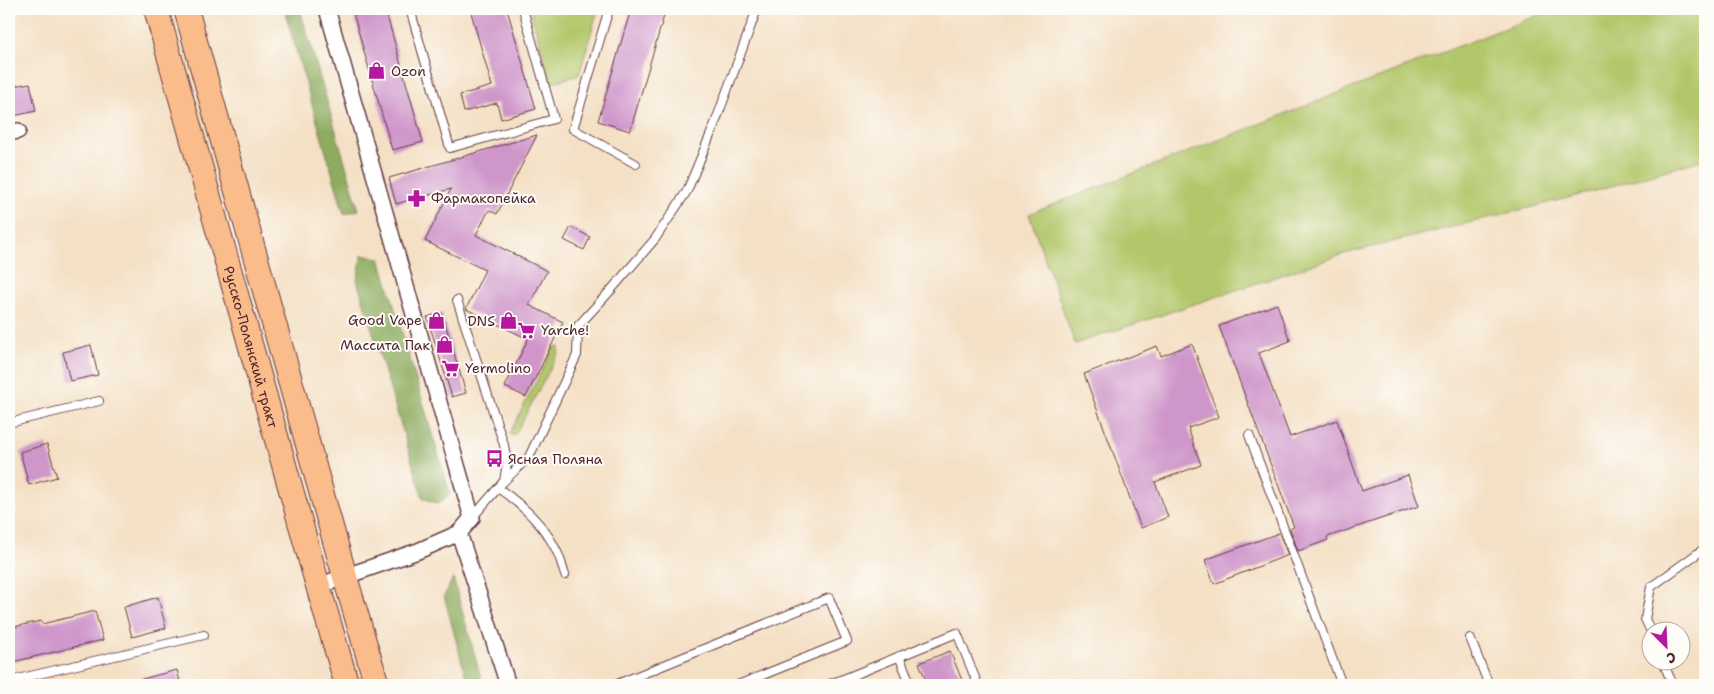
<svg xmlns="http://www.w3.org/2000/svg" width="1714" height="694" viewBox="0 0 1714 694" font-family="'Shantell Sans',sans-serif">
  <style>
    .green { fill: #b2c76b; stroke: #7e734b }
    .forest { fill: #8dac5f; stroke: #6c6645 }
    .building { fill: #cf96ca }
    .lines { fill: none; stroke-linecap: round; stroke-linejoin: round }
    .lane-casing { stroke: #643c42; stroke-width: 10 }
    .street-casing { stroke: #643c42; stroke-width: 18 }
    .primary-casing { stroke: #643c42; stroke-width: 26 }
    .lane { stroke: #fff; stroke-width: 8 }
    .street { stroke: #fff; stroke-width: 15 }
    .primary { stroke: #fabc8b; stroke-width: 24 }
    .labels { text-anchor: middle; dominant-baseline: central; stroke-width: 4; stroke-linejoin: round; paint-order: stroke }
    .poi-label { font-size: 14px; fill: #4a1f2b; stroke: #fdfcf7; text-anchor: start }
    .street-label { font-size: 14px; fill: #4a1f2b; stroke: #fdfcf7 }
  </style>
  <rect width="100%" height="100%" fill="#fdfcf7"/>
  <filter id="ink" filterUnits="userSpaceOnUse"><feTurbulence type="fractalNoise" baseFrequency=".02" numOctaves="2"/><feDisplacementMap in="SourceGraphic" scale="10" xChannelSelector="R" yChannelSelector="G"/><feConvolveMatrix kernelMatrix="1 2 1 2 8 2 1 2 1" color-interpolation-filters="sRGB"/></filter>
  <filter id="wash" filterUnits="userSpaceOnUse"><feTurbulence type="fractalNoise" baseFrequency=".0096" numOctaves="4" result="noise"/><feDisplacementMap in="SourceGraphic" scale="20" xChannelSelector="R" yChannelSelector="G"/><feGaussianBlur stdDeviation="1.12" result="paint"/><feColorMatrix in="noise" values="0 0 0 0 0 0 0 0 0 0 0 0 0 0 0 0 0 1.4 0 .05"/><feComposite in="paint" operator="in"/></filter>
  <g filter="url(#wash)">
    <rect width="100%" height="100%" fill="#f4e0c5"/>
    <path class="green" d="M530,9H598L579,75L551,83Z
      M1554,9H1705V159L1584,194L1344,254L1075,344L1029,214Z
      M558,346L559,348L558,354L515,435L512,436L510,434L512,429L554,347Z"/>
    <path class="forest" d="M284,9H300L359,210L344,214Z
      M362,255L380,258L450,494L438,504L423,498L357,280Z
      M453,578L483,685H468L444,596Z"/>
    <g id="blocks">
      <path class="building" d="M352,9H385L423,142L392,150Z
        M470,9H507L536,109L501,119L497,103L464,112L460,95L492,86Z
        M631,9H666L630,131L598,121Z
        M30,83L36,111L9,117V87Z
        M537,135L497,214L489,210L476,235L547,271L529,305L563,322L526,397L505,387L528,339L466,309L485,270L425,241L451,189L396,204L389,178Z
        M571,227L590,237L584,250L564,240Z
        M1277,304L1290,341L1259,353L1290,437L1337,420L1362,491L1408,475L1419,506L1327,537L1328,540L1298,551L1290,529L1294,527L1219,326Z
        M442,313L466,393L452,397L427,317Z
        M1192,344L1219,417L1188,428L1201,465L1155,482L1168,517L1141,528L1084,374L1157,346L1161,356Z
        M91,345L98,375L70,381L63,352Z
        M47,444L57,477L29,485L20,452Z
        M1279,533L1288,555L1214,584L1205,560Z
        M158,597L166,628L132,637L124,607Z
        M95,611L103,640L9,663V628L41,621L42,624Z
        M950,651L964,685H928L919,663Z
        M177,670L181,685H134V681Z"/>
    </g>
  </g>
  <g filter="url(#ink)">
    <use href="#blocks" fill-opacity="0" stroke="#643c42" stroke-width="1"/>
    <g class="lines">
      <defs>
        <path id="lane" d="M410,9L450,148L554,119L523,9
          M609,9L573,129L636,164
          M457,300L504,445L507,463L504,481
          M9,423L99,401
          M1249,435L1342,685
          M498,488C521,504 545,525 557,552C561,559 562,567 565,575
          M472,518L504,481L529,457L577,355L578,326L611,290L655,239L687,191L714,126L757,9
          M1652,634L1645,619L1651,587L1705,548
          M1470,638L1489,685
          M899,656L911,685
          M1663,662L1673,685
          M851,676L957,633L978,685
          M9,681L204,635
          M615,685L829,598L847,641L738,685
          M828,685L851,676L854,685"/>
        <path id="street" d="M9,133L18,131
          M459,533L508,685
          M318,586L418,551L459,533L472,518L327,9"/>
        <g id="primary">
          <path id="s1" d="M156,9L318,586L347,685"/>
          <path d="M186,9L345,577L377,685"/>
        </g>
      </defs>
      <use href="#lane" class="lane-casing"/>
      <use href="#street" class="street-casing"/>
      <use href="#primary" class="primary-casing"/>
      <use href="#lane" class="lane"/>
      <use href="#street" class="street"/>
      <use href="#primary" class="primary"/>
    </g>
  </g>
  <defs>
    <symbol id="shop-bare" viewBox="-9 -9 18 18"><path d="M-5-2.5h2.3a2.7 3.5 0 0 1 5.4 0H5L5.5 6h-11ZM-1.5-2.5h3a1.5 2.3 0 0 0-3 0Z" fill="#b5179e" stroke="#fdfcf7" stroke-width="2.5" paint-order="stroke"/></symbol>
    <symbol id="pharmacy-bare" viewBox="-9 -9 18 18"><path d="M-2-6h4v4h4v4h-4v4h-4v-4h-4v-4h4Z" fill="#b5179e" stroke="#fdfcf7" stroke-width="2.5" paint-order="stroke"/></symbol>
    <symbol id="supermarket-bare" viewBox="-9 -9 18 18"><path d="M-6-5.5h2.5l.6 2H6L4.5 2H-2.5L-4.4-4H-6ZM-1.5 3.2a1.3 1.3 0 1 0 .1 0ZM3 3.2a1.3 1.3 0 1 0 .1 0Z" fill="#b5179e" stroke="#fdfcf7" stroke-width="2.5" paint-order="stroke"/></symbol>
    <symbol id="bus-bare" viewBox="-9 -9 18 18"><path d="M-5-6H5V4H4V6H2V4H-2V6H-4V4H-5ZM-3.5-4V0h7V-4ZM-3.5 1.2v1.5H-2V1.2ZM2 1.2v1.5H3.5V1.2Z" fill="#b5179e" stroke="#fdfcf7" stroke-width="2.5" paint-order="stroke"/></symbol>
  </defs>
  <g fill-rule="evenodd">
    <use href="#shop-bare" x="364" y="58" width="25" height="25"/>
    <use href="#pharmacy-bare" x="404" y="186" width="25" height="25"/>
    <use href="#shop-bare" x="424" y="308" width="25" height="25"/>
    <use href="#shop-bare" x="496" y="308" width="25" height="25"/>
    <use href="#supermarket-bare" x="514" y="318" width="25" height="25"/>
    <use href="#shop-bare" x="432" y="332" width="25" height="25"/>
    <use href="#supermarket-bare" x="438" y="356" width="25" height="25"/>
    <use href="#bus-bare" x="482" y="446" width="25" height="25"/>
  </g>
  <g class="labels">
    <g class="poi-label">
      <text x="391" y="71">Ozon</text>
      <text x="431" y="198">Фармакопейка</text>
      <text x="422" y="320" text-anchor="end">Good Vape</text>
      <text x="495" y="321" text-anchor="end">DNS</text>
      <text x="541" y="330">Yarche!</text>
      <text x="430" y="345" text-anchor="end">Массита Пак</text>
      <text x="465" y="368">Yermolino</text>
      <text x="508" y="459">Ясная Поляна</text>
    </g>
    <g class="street-label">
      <text stroke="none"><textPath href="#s1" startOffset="351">Русско-Полянский тракт</textPath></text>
    </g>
  </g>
  <rect width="1714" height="694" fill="none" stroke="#fdfcf7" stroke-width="30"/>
  <g transform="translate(1666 646) rotate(156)"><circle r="24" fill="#fdfcf7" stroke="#b5a4a5"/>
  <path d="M0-4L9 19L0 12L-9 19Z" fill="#b5179e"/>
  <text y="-8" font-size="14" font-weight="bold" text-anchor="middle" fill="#4a1f2b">С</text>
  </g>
</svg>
